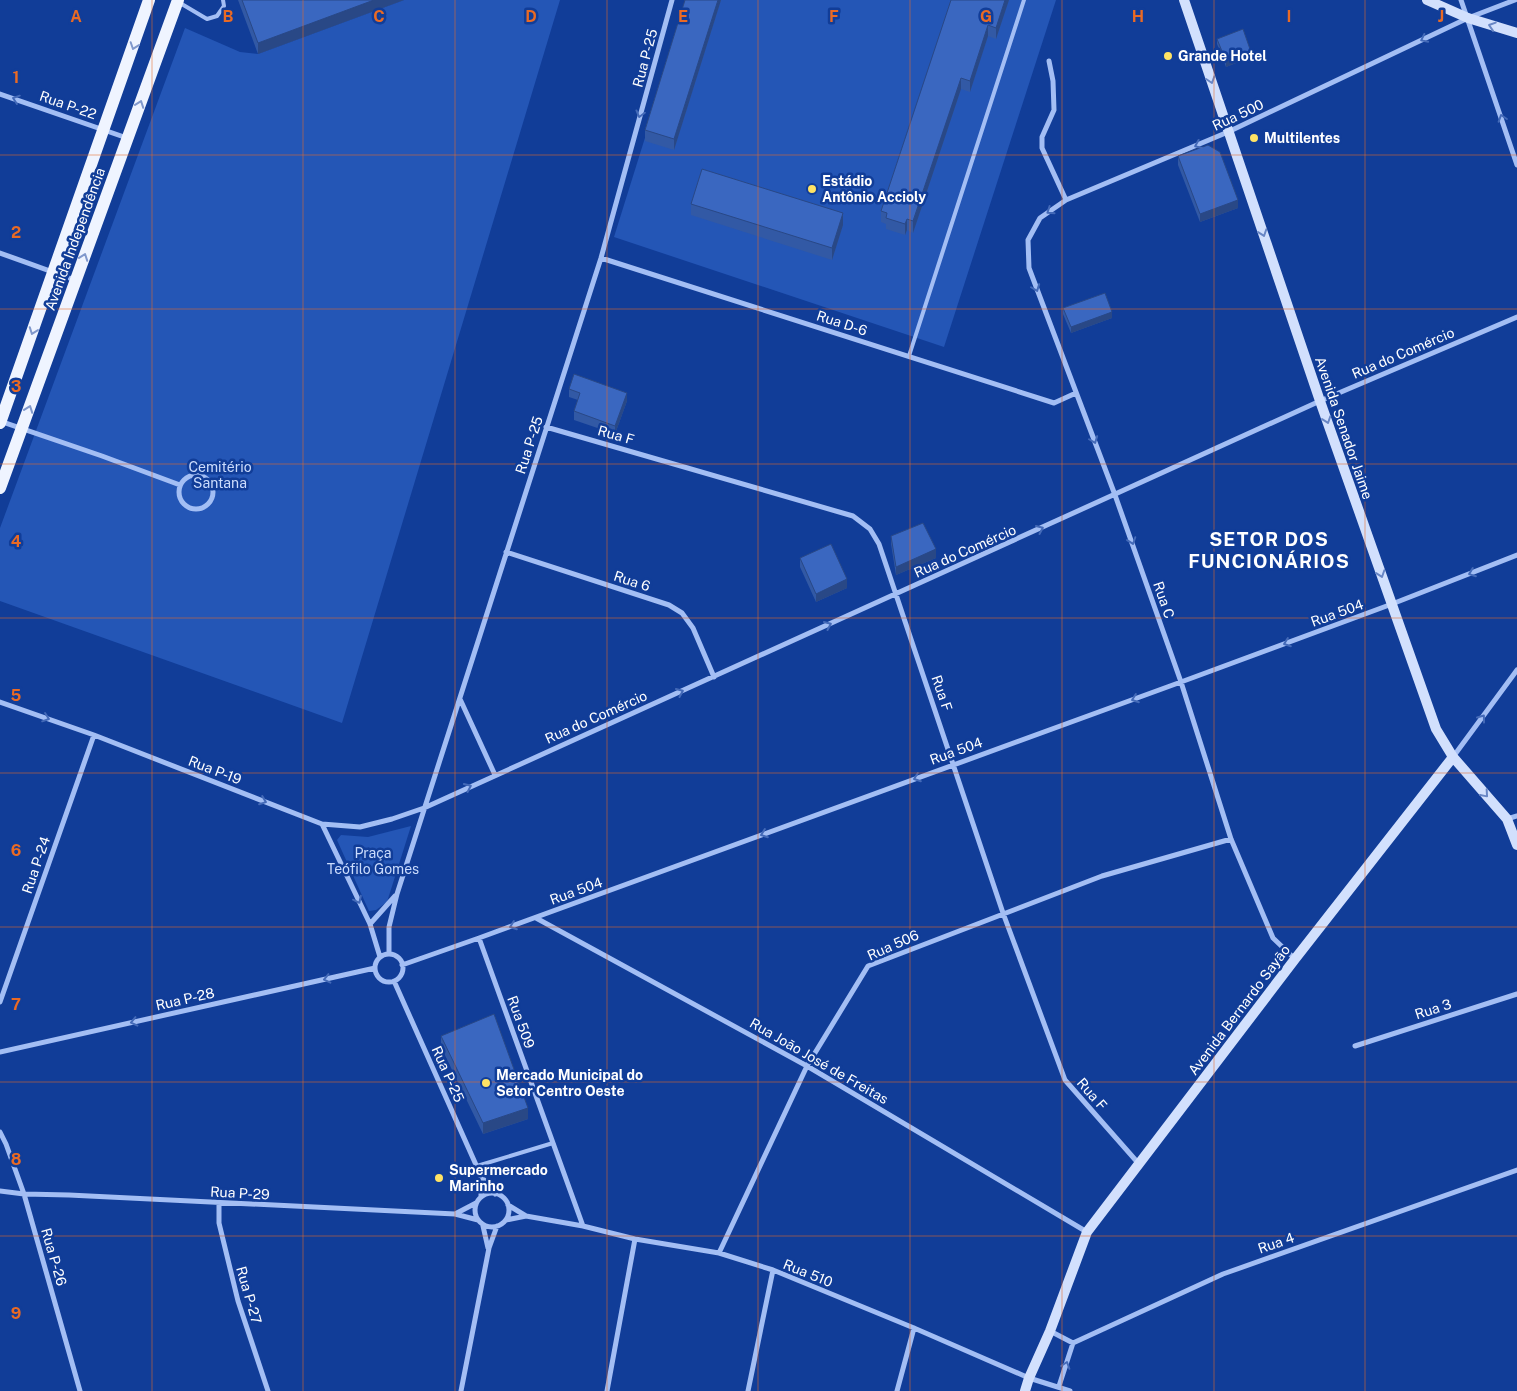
<svg xmlns="http://www.w3.org/2000/svg" width="1517" height="1391" viewBox="0 0 1517 1391" font-family="'Public Sans',sans-serif">
  <style>
    .green { fill: #2456b6 }
    .lines { fill: none; stroke-linecap: round; stroke-linejoin: round }
    .lane { stroke: #a3bef4; stroke-width: 4 }
    .street { stroke: #a3bef4; stroke-width: 5 }
    .secondary { stroke: #d2e0fd; stroke-width: 10 }
    .primary { stroke: #eff4ff; stroke-width: 12 }
    .wall { fill: #3259a5 }
    .shaded-wall { fill: #294886 }
    .building { fill: #3a67c0; stroke: #294886 }
    .oneway { stroke: #6886c5 }
    .oneway2 { stroke: #446ab8 }
    .oneway3 { stroke: #8098cc }
    .grid { fill: none; stroke: #ea6a24; stroke-width: 1; stroke-opacity: 0.55 }
    .poi-dot { fill: #ffe365; stroke: #113d98; stroke-width: 2 }
    .labels { text-anchor: middle; dominant-baseline: central; stroke-width: 5; stroke-linejoin: round; paint-order: stroke }
    .poi-label { font-size: 14px; font-weight: bold; fill: #fff; stroke: #113d98; text-anchor: start }
    .street-label { font-size: 14px; fill: #fff; stroke: #113d98 }
    .park-label { font-size: 14px; fill: #cbdcfd; stroke: #113d98 }
    .district-label { font-size: 19px; font-weight: bold; letter-spacing: 1px; fill: #fff; stroke: #113d98 }
    .grid-label { font-size: 16px; text-anchor: middle; font-weight: bold; fill: #ea6a24; stroke: #113d98; stroke-width: 5; stroke-linejoin: round; paint-order: stroke }
  </style>
  <rect width="100%" height="100%" fill="#113d98"/>
  <path class="green" d="M404,0H560L342,723L0,601V528L185,28L240,52L258,54Z
    M688,0H1056L944,347L614,237Z
    M411,826L387,902L376,910L369,911L337,840L341,835L368,837Z"/>
  <g class="lines">
    <path class="lane" d="M180,3L207,19L217,16L224,6L223,0
      M909,356L1024,0
      M477,1166L553,1143"/>
    <path class="street" d="M1461,0L1517,165
      M1049,61L1053,81L1054,110L1042,137V148L1066,200
      M0,94L127,138
      M0,253L75,280
      M601,258L1054,403L1076,393
      M0,421L102,456L180,485
      M546,427L853,516L870,529L879,544L1003,913L1065,1080L1139,1164
      M179 492a17 17 0 1 1 34 0a17 17 0 1 1-34 0Z
      M506,552L669,605L682,613L693,628L714,677
      M460,699L495,775
      M0,702L94,735L322,824L360,827L392,819L424,808L1320,401L1517,317
      M1453,757L1517,670
      M1507,819L1517,816
      M322,824L370,924L380,957
      M536,918L807,1066L1087,1232
      M370,924L395,896
      M479,938L583,1226
      M389,954V927L397,894L601,258L672,0
      M375 968a14 14 0 1 1 28 0a14 14 0 1 1-28 0Z
      M1295,959L1273,938L1231,839L1181,682L1115,495L1029,268L1028,240L1040,218L1066,200L1228,132L1468,18L1515,0
      M402,965L479,938L1181,682L1392,604L1517,555
      M394,981L481,1176L495,1194
      M0,1002L94,735
      M1355,1046L1517,994
      M0,1052L375,968
      M0,1132L6,1144L24,1194L80,1391
      M0,1191L24,1194L69,1195L455,1214L478,1220
      M475 1210a17 17 0 1 1 34 0a17 17 0 1 1-34 0Z
      M481,1197V1177
      M219,1204V1223L238,1301L268,1391
      M508,1205L526,1216
      M455,1214L476,1203
      M506,1220L526,1216L583,1226L635,1239L719,1253L773,1270L914,1328L1029,1378L1070,1391
      M483,1226L488,1248
      M719,1253L807,1066L868,966L1102,876L1231,839
      M1050,1331L1073,1343L1223,1274L1517,1170
      M1059,1386L1073,1343
      M461,1391L489,1248L497,1226
      M607,1391L635,1239
      M748,1391L773,1270
      M897,1391L914,1328"/>
    <path class="secondary" d="M1184,0L1320,401L1436,729L1453,757L1507,819L1517,845
      M1427,0L1468,18L1517,33
      M1025,1391L1029,1378L1050,1331L1087,1232L1295,959L1453,757"/>
    <path class="primary" d="M0,423L149,0
      M0,488L178,0"/>
  </g>
  <path class="wall" d="M238,0H404L258,54Z
    M685,0H721L674,150L645,141V130Z
    M951,0H1009L996,39L988,36L970,92L961,89L913,233L907,230L905,235L886,229V224L881,222V211Z
    M1217,39L1251,57L1226,67L1217,44Z
    M1178,156L1238,208L1200,222L1178,165Z
    M691,204L843,225L832,260L691,215Z
    M1063,308L1112,318L1071,333L1063,314Z
    M569,389L627,401L615,434L574,420V411L578,400L569,397Z
    M891,536L936,558L896,575L891,544Z
    M800,558L847,588L816,602L800,567Z
    M441,1036L528,1119L483,1134L441,1047Z"/>
  <path class="shaded-wall" d="M374,0H404L258,54V43Z
    M718,0H721L674,150V139Z
    M1005,0H1009L996,39V28Z
    M988,25V36L970,92V81Z
    M1251,52V57L1226,67V61Z
    M961,78V89L913,233V221Z
    M1238,200V208L1200,222V214Z
    M843,213V225L832,260V248Z
    M907,219V230L905,235V224Z
    M1112,312V318L1071,333V327Z
    M627,393V401L615,434V426Z
    M936,549V558L896,575V567Z
    M847,579V588L816,602V594Z
    M528,1108V1119L483,1134V1123Z"/>
  <path class="building" d="M242,0H374L258,43Z
    M685,0H718L674,139L645,130Z
    M951,0H1005L996,28L988,25L970,81L961,78L913,221L907,219L905,224L886,218L887,213L881,211Z
    M1243,29L1251,52L1226,61L1217,39Z
    M1208,145L1220,152L1238,200L1200,214L1178,156Z
    M702,169L843,213L832,248L691,204Z
    M1105,293L1112,312L1071,327L1063,308Z
    M574,374L627,393L615,426L574,411L580,393L569,389Z
    M923,523L936,549L896,567L891,536Z
    M831,544L847,579L816,594L800,558Z
    M494,1014L528,1108L483,1123L441,1036Z"/>
  <defs><path id="oneway-chevron" d="M-2-3.5L2.5 0L-2 3.5" fill="none" stroke-width="1.6" stroke-linecap="round" stroke-linejoin="round" transform="scale(1.25)"/></defs>
  <g class="oneway">
    <use href="#oneway-chevron" transform="translate(1492 26) rotate(-162)"/>
    <use href="#oneway-chevron" transform="translate(1211 80) rotate(72)"/>
    <use href="#oneway-chevron" transform="translate(1263 233) rotate(71)"/>
    <use href="#oneway-chevron" transform="translate(1327 420) rotate(71)"/>
    <use href="#oneway-chevron" transform="translate(1381 574) rotate(71)"/>
    <use href="#oneway-chevron" transform="translate(1485 794) rotate(49)"/>
  </g>
  <g class="oneway2">
    <use href="#oneway-chevron" transform="translate(1424 39) rotate(154)"/>
    <use href="#oneway-chevron" transform="translate(16 99) rotate(-161)"/>
    <use href="#oneway-chevron" transform="translate(640 114) rotate(105)"/>
    <use href="#oneway-chevron" transform="translate(1502 118) rotate(-108)"/>
    <use href="#oneway-chevron" transform="translate(1198 145) rotate(157)"/>
    <use href="#oneway-chevron" transform="translate(1050 211) rotate(146)"/>
    <use href="#oneway-chevron" transform="translate(1036 288) rotate(69)"/>
    <use href="#oneway-chevron" transform="translate(1094 440) rotate(69)"/>
    <use href="#oneway-chevron" transform="translate(1040 529) rotate(-24)"/>
    <use href="#oneway-chevron" transform="translate(1132 541) rotate(71)"/>
    <use href="#oneway-chevron" transform="translate(1472 573) rotate(159)"/>
    <use href="#oneway-chevron" transform="translate(828 625) rotate(-24)"/>
    <use href="#oneway-chevron" transform="translate(1287 643) rotate(160)"/>
    <use href="#oneway-chevron" transform="translate(680 692) rotate(-24)"/>
    <use href="#oneway-chevron" transform="translate(1135 699) rotate(160)"/>
    <use href="#oneway-chevron" transform="translate(46 718) rotate(19)"/>
    <use href="#oneway-chevron" transform="translate(1482 718) rotate(-54)"/>
    <use href="#oneway-chevron" transform="translate(917 778) rotate(160)"/>
    <use href="#oneway-chevron" transform="translate(468 787) rotate(-25)"/>
    <use href="#oneway-chevron" transform="translate(263 801) rotate(21)"/>
    <use href="#oneway-chevron" transform="translate(764 834) rotate(160)"/>
    <use href="#oneway-chevron" transform="translate(358 900) rotate(64)"/>
    <use href="#oneway-chevron" transform="translate(513 926) rotate(160)"/>
    <use href="#oneway-chevron" transform="translate(327 979) rotate(167)"/>
    <use href="#oneway-chevron" transform="translate(134 1022) rotate(167)"/>
    <use href="#oneway-chevron" transform="translate(1066 1365) rotate(-72)"/>
  </g>
  <g class="oneway3">
    <use href="#oneway-chevron" transform="translate(134 46) rotate(109)"/>
    <use href="#oneway-chevron" transform="translate(140 104) rotate(-70)"/>
    <use href="#oneway-chevron" transform="translate(84 257) rotate(-70)"/>
    <use href="#oneway-chevron" transform="translate(33 331) rotate(110)"/>
    <use href="#oneway-chevron" transform="translate(29 409) rotate(-70)"/>
  </g>
  <path class="grid" d="M152,0V1391M303,0V1391M455,0V1391M607,0V1391M758,0V1391M910,0V1391M1062,0V1391M1214,0V1391M1365,0V1391M0,155H1517M0,309H1517M0,464H1517M0,618H1517M0,773H1517M0,927H1517M0,1082H1517M0,1236H1517"/>
  <g class="poi-dot">
    <circle cx="1168" cy="56" r="5"/>
    <circle cx="1254" cy="138" r="5"/>
    <circle cx="812" cy="189" r="5"/>
    <circle cx="486" cy="1083" r="5"/>
    <circle cx="439" cy="1178" r="5"/>
  </g>
  <g class="labels">
    <g class="poi-label">
      <text x="1178" y="56">Grande Hotel</text>
      <text x="1264" y="138">Multilentes</text>
      <text x="822" y="181">Estádio<tspan x="822" dy="16">Antônio Accioly</tspan></text>
      <text x="496" y="1075">Mercado Municipal do<tspan x="496" dy="16">Setor Centro Oeste</tspan></text>
      <text x="449" y="1170">Supermercado<tspan x="449" dy="16">Marinho</tspan></text>
    </g>
    <g class="street-label">
      <text transform="translate(645 58) rotate(-75)">Rua P-25</text>
      <text transform="translate(68 105) rotate(19)">Rua P-22</text>
      <text transform="translate(1238 115) rotate(-25)">Rua 500</text>
      <text transform="translate(75 239) rotate(-70)">Avenida Independência</text>
      <text transform="translate(842 323) rotate(18)">Rua D-6</text>
      <text transform="translate(1403 353) rotate(-23)">Rua do Comércio</text>
      <text transform="translate(1344 428) rotate(71)">Avenida Senador Jaime</text>
      <text transform="translate(616 435) rotate(16)">Rua F</text>
      <text transform="translate(529 445) rotate(-72)">Rua P-25</text>
      <text transform="translate(965 551) rotate(-24)">Rua do Comércio</text>
      <text transform="translate(632 581) rotate(18)">Rua 6</text>
      <text transform="translate(1164 600) rotate(71)">Rua C</text>
      <text transform="translate(1337 613) rotate(-20)">Rua 504</text>
      <text transform="translate(942 693) rotate(71)">Rua F</text>
      <text transform="translate(596 717) rotate(-24)">Rua do Comércio</text>
      <text transform="translate(956 751) rotate(-20)">Rua 504</text>
      <text transform="translate(215 770) rotate(21)">Rua P-19</text>
      <text transform="translate(36 865) rotate(-71)">Rua P-24</text>
      <text transform="translate(576 891) rotate(-20)">Rua 504</text>
      <text transform="translate(893 945) rotate(-24)">Rua 506</text>
      <text transform="translate(185 999) rotate(-13)">Rua P-28</text>
      <text transform="translate(1433 1009) rotate(-18)">Rua 3</text>
      <text transform="translate(1239 1010) rotate(-53)">Avenida Bernardo Sayão</text>
      <text transform="translate(521 1022) rotate(70)">Rua 509</text>
      <text transform="translate(819 1061) rotate(30)">Rua João José de Freitas</text>
      <text transform="translate(448 1074) rotate(66)">Rua P-25</text>
      <text transform="translate(1092 1094) rotate(49)">Rua F</text>
      <text transform="translate(240 1193) rotate(3)">Rua P-29</text>
      <text transform="translate(1276 1243) rotate(-19)">Rua 4</text>
      <text transform="translate(54 1257) rotate(74)">Rua P-26</text>
      <text transform="translate(808 1273) rotate(22)">Rua 510</text>
      <text transform="translate(249 1295) rotate(74)">Rua P-27</text>
    </g>
    <g class="park-label">
      <text x="220" y="467">Cemitério<tspan x="220" dy="16">Santana</tspan></text>
      <text x="373" y="853">Praça<tspan x="373" dy="16">Teófilo Gomes</tspan></text>
    </g>
    <g class="district-label">
      <text x="1269" y="539">SETOR DOS<tspan x="1269" dy="22">FUNCIONÁRIOS</tspan></text>
    </g>
  </g>
  <g class="grid-label">
    <text x="76" y="22">A</text>
    <text x="228" y="22">B</text>
    <text x="379" y="22">C</text>
    <text x="531" y="22">D</text>
    <text x="683" y="22">E</text>
    <text x="834" y="22">F</text>
    <text x="986" y="22">G</text>
    <text x="1138" y="22">H</text>
    <text x="1289" y="22">I</text>
    <text x="1441" y="22">J</text>
    <text x="16" y="83">1</text>
    <text x="16" y="238">2</text>
    <text x="16" y="392">3</text>
    <text x="16" y="547">4</text>
    <text x="16" y="701">5</text>
    <text x="16" y="856">6</text>
    <text x="16" y="1010">7</text>
    <text x="16" y="1165">8</text>
    <text x="16" y="1319">9</text>
  </g>
</svg>
